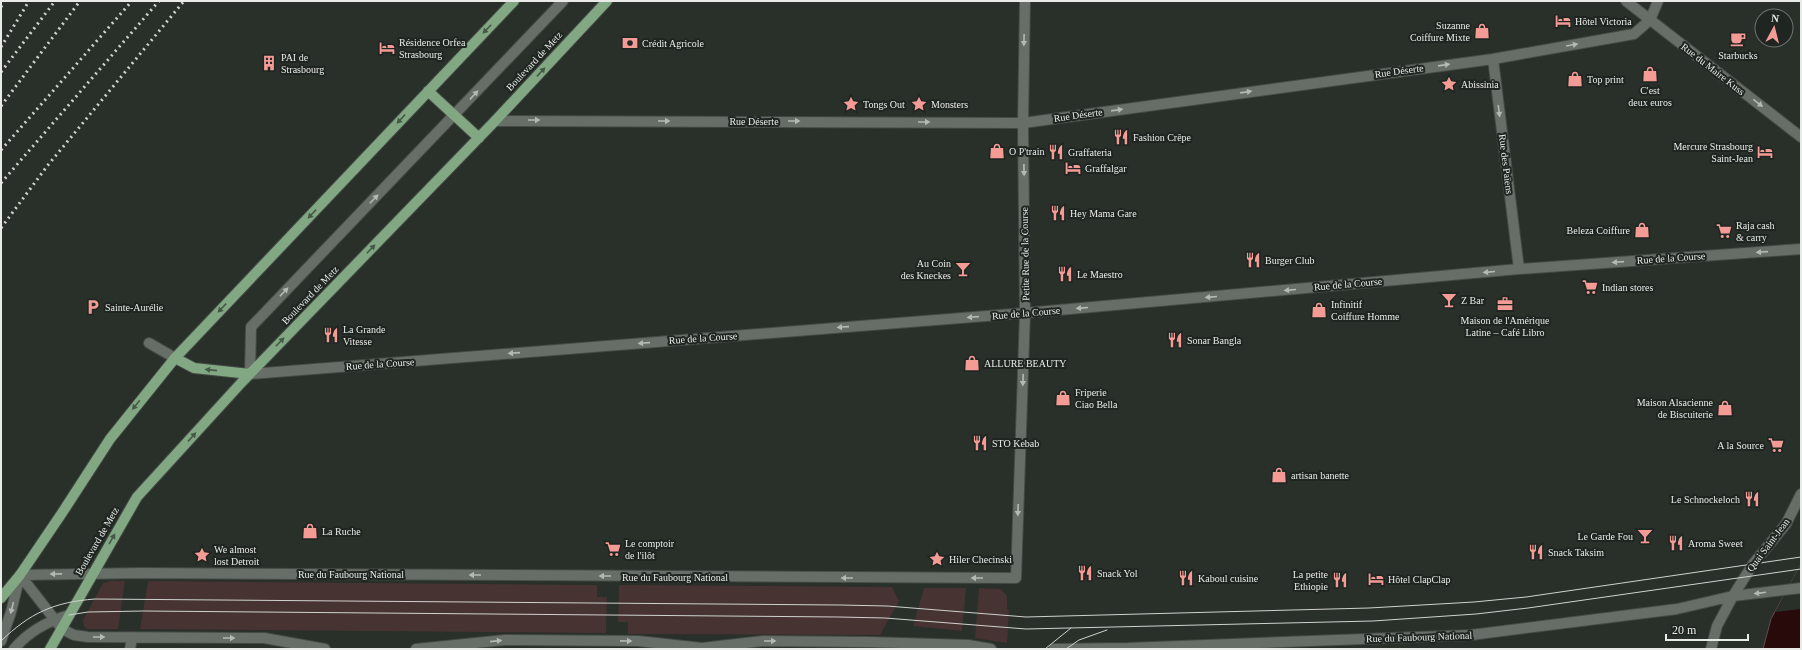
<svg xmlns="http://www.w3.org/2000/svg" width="1802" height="650" viewBox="0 0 1802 650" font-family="Georgia,serif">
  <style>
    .green { fill: #473331 }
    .water { fill: #270a09; stroke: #614e4c }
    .pier { fill: #292f29 }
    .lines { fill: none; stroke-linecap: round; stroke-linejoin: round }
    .minor-casing { stroke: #454a45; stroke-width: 12 }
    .major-casing { stroke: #454a45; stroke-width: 12 }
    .minor { stroke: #676e67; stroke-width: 10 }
    .major { stroke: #81a883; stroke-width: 10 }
    .tram { stroke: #cfd2cf; stroke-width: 1 }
    .rail { stroke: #cfd2cf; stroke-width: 3; stroke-dasharray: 2 4; stroke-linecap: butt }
    .oneway { fill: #465948 }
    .oneway2 { fill: #b4b9b4 }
    .labels { text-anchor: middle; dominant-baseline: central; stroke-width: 4; stroke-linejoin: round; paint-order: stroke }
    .poi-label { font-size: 10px; fill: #e8ebe8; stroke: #1f2520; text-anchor: start }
    .street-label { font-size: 10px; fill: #e8ebe8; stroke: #1f2520 }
  </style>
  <rect width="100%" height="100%" fill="#292f29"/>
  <path class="green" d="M111,581H125L118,629H87L84,626L83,620L103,583Z
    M148,581L597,585V597H607L606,633L140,629Z
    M619,585L892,587L899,601L880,635L628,634V622H618Z
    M924,588H966L962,631L913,626Z
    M979,588L1001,589L1007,596V609L1009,610L1007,643L975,638Z"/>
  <path class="water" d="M1801,564V649H1763L1771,619Z"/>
  <path class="pier" d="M1801,564V609L1775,612Z"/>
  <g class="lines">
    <defs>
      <path id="minor" d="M563,1L251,327L250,374L1025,313L1519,269L1801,249
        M1626,1L1801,137
        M1493,59L1519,269
        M495,121L1023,123L1493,59L1634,34L1650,20L1658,1
        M149,343L175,358
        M20,575L141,573L1016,578L1025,313L1023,123L1025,1
        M20,575L62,629L74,635L88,637L264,638L325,649
        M1,641L11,612L20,575
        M14,649C29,631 48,621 69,615
        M130,649L132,638
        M416,649L505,640L638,641L702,648L763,641L868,642L968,645L991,649
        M1054,649L1128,648L1471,635L1677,609L1733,596L1801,588
        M1711,649L1717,626L1733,596L1753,564L1786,524L1801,494"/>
      <path id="major" d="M428,91L479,138
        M175,358L194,368L250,374
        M1,598L20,575L62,513L110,439L175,358L514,1
        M50,649L137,497L242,382L495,121L607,1"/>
    </defs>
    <use href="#minor" class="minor-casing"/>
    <use href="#major" class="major-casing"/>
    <use href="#minor" class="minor"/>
    <use href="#major" class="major"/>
    <path class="tram" d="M69,615L88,612L143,611L839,617L885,618L1026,629L1373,621L1476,614L1528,608L1801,569
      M1,641C30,613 54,602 95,599L840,605L887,606L1026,617L1369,608L1474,602L1526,597L1801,557
      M1045,649L1071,628
      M1066,649L1079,640L1107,630"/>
    <path class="rail" d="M1,7L4,1
      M1,47L29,1
      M1,72L55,1
      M1,106L80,1
      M1,150L132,1
      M1,183L159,1
      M1,228L48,165L184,1"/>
  </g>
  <defs><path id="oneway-solid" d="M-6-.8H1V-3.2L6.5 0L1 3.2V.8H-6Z"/></defs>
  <g class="oneway">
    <use href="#oneway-solid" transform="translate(487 29) rotate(134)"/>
    <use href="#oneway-solid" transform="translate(541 72) rotate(-47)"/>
    <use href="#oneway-solid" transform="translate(401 119) rotate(133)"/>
    <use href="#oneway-solid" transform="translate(312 214) rotate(133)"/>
    <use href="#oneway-solid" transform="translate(371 249) rotate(-46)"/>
    <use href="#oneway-solid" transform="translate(222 308) rotate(133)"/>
    <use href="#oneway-solid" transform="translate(280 342) rotate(-46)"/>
    <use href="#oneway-solid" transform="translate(211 370) rotate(-174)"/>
    <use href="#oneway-solid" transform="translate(136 405) rotate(129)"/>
    <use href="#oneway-solid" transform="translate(192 437) rotate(-48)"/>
    <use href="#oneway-solid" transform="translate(112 539) rotate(-60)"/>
  </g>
  <g class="oneway2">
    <use href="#oneway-solid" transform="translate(1024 40) rotate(91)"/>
    <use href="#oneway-solid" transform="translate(1572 45) rotate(-10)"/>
    <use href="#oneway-solid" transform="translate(1444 65) rotate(-8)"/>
    <use href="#oneway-solid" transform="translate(1246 92) rotate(-8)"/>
    <use href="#oneway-solid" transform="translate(474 95) rotate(-47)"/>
    <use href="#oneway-solid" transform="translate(1758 103) rotate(38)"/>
    <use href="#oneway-solid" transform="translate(1117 110) rotate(-8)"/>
    <use href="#oneway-solid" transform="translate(1499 111) rotate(83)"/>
    <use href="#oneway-solid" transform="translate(534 120)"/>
    <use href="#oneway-solid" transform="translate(664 121)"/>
    <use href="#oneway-solid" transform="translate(794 121)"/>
    <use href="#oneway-solid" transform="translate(924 122)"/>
    <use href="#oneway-solid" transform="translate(1024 170) rotate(89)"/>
    <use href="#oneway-solid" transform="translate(374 199) rotate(-46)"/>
    <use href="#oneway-solid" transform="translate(1762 252) rotate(176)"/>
    <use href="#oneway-solid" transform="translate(1618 262) rotate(176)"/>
    <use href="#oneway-solid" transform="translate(1489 272) rotate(175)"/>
    <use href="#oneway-solid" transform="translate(1290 290) rotate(175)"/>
    <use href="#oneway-solid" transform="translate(284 292) rotate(-46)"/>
    <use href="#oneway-solid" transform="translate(1211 297) rotate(175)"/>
    <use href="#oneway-solid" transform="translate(1082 308) rotate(175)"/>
    <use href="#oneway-solid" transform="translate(973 317) rotate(176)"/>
    <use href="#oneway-solid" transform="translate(843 327) rotate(176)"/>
    <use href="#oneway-solid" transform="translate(644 343) rotate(176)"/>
    <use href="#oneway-solid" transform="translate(514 353) rotate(176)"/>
    <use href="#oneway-solid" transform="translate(1023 380) rotate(92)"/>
    <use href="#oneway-solid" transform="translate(1018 510) rotate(92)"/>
    <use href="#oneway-solid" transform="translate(56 574) rotate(179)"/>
    <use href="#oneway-solid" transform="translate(475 575) rotate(-180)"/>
    <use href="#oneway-solid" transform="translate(605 576) rotate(-180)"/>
    <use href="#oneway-solid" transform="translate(847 578) rotate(-180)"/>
    <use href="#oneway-solid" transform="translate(977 578) rotate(-180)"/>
    <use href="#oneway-solid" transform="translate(1760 593) rotate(173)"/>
    <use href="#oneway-solid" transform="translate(12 608) rotate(104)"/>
    <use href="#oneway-solid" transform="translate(99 637)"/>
    <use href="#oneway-solid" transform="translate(229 638)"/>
    <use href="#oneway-solid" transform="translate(496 641) rotate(-6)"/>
    <use href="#oneway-solid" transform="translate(626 641) rotate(1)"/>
    <use href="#oneway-solid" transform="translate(770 641)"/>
  </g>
  <defs>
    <symbol id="hotel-bare" viewBox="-9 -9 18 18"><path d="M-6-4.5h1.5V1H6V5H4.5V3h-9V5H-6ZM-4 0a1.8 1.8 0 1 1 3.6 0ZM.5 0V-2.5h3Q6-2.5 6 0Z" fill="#f59b96" stroke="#1f2520" stroke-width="2.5" paint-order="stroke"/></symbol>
    <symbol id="shop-bare" viewBox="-9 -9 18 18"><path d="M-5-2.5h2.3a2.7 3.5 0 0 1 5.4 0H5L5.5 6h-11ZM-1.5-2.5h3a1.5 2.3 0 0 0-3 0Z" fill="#f59b96" stroke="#1f2520" stroke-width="2.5" paint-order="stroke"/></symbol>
    <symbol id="cafe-bare" viewBox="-9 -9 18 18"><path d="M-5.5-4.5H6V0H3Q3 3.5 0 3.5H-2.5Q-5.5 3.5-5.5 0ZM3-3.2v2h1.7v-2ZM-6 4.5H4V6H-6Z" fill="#f59b96" stroke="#1f2520" stroke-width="2.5" paint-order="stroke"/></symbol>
    <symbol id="bank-bare" viewBox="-9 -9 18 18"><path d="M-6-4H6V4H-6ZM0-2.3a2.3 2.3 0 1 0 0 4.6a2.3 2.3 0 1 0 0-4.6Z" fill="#f59b96" stroke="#1f2520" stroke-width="2.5" paint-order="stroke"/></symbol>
    <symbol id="building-bare" viewBox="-9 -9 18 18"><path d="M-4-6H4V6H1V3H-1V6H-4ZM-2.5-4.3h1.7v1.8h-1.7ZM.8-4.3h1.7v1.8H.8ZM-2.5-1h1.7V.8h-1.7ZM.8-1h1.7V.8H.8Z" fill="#f59b96" stroke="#1f2520" stroke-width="2.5" paint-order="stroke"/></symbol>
    <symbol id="sight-bare" viewBox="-9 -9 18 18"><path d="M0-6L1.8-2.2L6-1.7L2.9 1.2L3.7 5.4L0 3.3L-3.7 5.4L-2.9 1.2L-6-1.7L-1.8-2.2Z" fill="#f59b96" stroke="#1f2520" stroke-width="2.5" paint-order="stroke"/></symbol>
    <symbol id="restaurant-bare" viewBox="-9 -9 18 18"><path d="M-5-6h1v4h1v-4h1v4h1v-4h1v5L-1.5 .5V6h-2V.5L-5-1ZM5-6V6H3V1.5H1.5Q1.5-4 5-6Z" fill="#f59b96" stroke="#1f2520" stroke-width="2.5" paint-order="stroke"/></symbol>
    <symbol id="supermarket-bare" viewBox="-9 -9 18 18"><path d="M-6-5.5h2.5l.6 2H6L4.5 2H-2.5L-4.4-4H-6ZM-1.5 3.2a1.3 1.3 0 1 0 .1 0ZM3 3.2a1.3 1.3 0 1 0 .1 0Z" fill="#f59b96" stroke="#1f2520" stroke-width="2.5" paint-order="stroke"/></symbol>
    <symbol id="bar-bare" viewBox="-9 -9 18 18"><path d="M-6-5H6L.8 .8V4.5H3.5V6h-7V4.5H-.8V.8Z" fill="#f59b96" stroke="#1f2520" stroke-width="2.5" paint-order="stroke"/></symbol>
    <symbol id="office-bare" viewBox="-9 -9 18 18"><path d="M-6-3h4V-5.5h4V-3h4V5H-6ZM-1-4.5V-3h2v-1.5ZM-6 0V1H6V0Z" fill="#f59b96" stroke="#1f2520" stroke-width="2.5" paint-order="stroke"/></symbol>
    <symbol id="parking-bare" viewBox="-9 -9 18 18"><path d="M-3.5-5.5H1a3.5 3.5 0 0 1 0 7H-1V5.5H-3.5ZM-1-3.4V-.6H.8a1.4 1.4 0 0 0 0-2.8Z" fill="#f59b96" stroke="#1f2520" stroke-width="2.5" paint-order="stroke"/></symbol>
  </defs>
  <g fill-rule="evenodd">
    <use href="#hotel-bare" x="1552" y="10" width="22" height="22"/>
    <use href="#shop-bare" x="1471" y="20" width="22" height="22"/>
    <use href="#cafe-bare" x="1727" y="28" width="22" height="22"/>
    <use href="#bank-bare" x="619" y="32" width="22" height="22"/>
    <use href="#hotel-bare" x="376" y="37" width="22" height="22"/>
    <use href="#building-bare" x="258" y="52" width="22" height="22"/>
    <use href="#shop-bare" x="1639" y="63" width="22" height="22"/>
    <use href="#shop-bare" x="1564" y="68" width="22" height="22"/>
    <use href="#sight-bare" x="1438" y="73" width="22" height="22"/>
    <use href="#sight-bare" x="840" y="93" width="22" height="22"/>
    <use href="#sight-bare" x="908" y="93" width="22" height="22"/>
    <use href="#restaurant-bare" x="1110" y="126" width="22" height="22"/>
    <use href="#shop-bare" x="986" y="140" width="22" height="22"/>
    <use href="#restaurant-bare" x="1045" y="141" width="22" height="22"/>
    <use href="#hotel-bare" x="1754" y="141" width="22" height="22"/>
    <use href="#hotel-bare" x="1062" y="157" width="22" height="22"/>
    <use href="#restaurant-bare" x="1047" y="202" width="22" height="22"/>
    <use href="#shop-bare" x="1631" y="219" width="22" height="22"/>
    <use href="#supermarket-bare" x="1713" y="220" width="22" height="22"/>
    <use href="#restaurant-bare" x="1242" y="249" width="22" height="22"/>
    <use href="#bar-bare" x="952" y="258" width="22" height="22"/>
    <use href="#restaurant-bare" x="1054" y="263" width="22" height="22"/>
    <use href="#supermarket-bare" x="1579" y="276" width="22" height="22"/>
    <use href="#bar-bare" x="1438" y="289" width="22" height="22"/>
    <use href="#office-bare" x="1494" y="293" width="22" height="22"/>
    <use href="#parking-bare" x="82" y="296" width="22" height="22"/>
    <use href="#shop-bare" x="1308" y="299" width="22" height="22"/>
    <use href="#restaurant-bare" x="320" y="324" width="22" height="22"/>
    <use href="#restaurant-bare" x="1164" y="329" width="22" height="22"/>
    <use href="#shop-bare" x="961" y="352" width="22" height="22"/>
    <use href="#shop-bare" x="1052" y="387" width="22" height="22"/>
    <use href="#shop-bare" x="1714" y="397" width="22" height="22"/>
    <use href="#restaurant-bare" x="969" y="432" width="22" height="22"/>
    <use href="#supermarket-bare" x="1765" y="434" width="22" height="22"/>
    <use href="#shop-bare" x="1268" y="464" width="22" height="22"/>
    <use href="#restaurant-bare" x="1741" y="488" width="22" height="22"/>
    <use href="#shop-bare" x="299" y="520" width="22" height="22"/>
    <use href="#bar-bare" x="1634" y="525" width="22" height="22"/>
    <use href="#restaurant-bare" x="1665" y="532" width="22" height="22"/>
    <use href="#supermarket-bare" x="602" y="538" width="22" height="22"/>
    <use href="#restaurant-bare" x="1525" y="541" width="22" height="22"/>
    <use href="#sight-bare" x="191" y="544" width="22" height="22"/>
    <use href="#sight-bare" x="926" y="548" width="22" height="22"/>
    <use href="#restaurant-bare" x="1074" y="562" width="22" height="22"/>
    <use href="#restaurant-bare" x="1175" y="567" width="22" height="22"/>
    <use href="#hotel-bare" x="1365" y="568" width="22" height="22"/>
    <use href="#restaurant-bare" x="1329" y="569" width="22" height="22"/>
  </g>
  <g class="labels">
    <g class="poi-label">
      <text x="1575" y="21">Hôtel Victoria</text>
      <text x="1470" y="25" text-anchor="end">Suzanne<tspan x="1470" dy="12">Coiffure Mixte</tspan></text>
      <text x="399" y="42">Résidence Orfea<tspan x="399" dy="12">Strasbourg</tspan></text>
      <text x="642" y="43">Crédit Agricole</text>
      <text x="1738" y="55" text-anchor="middle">Starbucks</text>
      <text x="281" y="57">PAI de<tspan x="281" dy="12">Strasbourg</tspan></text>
      <text x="1587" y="79">Top print</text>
      <text x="1461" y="84">Abissinia</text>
      <text x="1650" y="90" text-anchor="middle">C'est<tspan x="1650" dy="12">deux euros</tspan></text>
      <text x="863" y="104">Tongs Out</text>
      <text x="931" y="104">Monsters</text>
      <text x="1133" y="137">Fashion Crêpe</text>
      <text x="1753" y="146" text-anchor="end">Mercure Strasbourg<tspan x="1753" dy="12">Saint-Jean</tspan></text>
      <text x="1009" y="151">O P'train</text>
      <text x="1068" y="152">Graffateria</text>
      <text x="1085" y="168">Graffalgar</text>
      <text x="1070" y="213">Hey Mama Gare</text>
      <text x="1736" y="225">Raja cash<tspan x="1736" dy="12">&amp; carry</tspan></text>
      <text x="1630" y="230" text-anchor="end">Beleza Coiffure</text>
      <text x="1265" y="260">Burger Club</text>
      <text x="951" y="263" text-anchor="end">Au Coin<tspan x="951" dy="12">des Kneckes</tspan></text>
      <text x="1077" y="274">Le Maestro</text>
      <text x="1602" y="287">Indian stores</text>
      <text x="1461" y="300">Z Bar</text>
      <text x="1331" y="304">Infinitif<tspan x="1331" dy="12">Coiffure Homme</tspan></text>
      <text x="105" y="307">Sainte-Aurélie</text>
      <text x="1505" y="320" text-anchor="middle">Maison de l'Amérique<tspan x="1505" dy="12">Latine – Café Libro</tspan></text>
      <text x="343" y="329">La Grande<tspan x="343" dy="12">Vitesse</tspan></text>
      <text x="1187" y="340">Sonar Bangla</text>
      <text x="984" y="363">ALLURE BEAUTY</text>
      <text x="1075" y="392">Friperie<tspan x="1075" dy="12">Ciao Bella</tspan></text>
      <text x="1713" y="402" text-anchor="end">Maison Alsacienne<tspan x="1713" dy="12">de Biscuiterie</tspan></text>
      <text x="992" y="443">STO Kebab</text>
      <text x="1764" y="445" text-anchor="end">A la Source</text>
      <text x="1291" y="475">artisan banette</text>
      <text x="1740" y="499" text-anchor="end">Le Schnockeloch</text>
      <text x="322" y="531">La Ruche</text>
      <text x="1633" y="536" text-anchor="end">Le Garde Fou</text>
      <text x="625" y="543">Le comptoir<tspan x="625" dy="12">de l'ilôt</tspan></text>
      <text x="1688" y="543">Aroma Sweet</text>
      <text x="214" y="549">We almost<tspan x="214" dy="12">lost Detroit</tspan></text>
      <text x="1548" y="552">Snack Taksim</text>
      <text x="949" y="559">Hiler Checinski</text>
      <text x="1097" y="573">Snack Yol</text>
      <text x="1328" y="574" text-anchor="end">La petite<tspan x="1328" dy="12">Ethiopie</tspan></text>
      <text x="1198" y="578">Kaboul cuisine</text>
      <text x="1388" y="579">Hôtel ClapClap</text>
    </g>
    <g class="street-label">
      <text transform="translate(534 61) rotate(-47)">Boulevard de Metz</text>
      <text transform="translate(1713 69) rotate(38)">Rue du Maire Kuss</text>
      <text transform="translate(1399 71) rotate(-8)">Rue Déserte</text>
      <text transform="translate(1078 115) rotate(-8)">Rue Déserte</text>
      <text x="754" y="121">Rue Déserte</text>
      <text transform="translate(1506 164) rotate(83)">Rue des Païens</text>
      <text transform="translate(1025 254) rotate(-91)">Petite Rue de la Course</text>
      <text transform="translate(1671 258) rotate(-4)">Rue de la Course</text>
      <text transform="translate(1348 284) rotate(-5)">Rue de la Course</text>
      <text transform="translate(310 295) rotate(-46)">Boulevard de Metz</text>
      <text transform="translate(1026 313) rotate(-5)">Rue de la Course</text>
      <text transform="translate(703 338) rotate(-4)">Rue de la Course</text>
      <text transform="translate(380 364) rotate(-4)">Rue de la Course</text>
      <text transform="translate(97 541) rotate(-60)">Boulevard de Metz</text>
      <text transform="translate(1768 545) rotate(-53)">Quai Saint-Jean</text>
      <text x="351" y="574">Rue du Faubourg National</text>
      <text x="675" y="577">Rue du Faubourg National</text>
      <text transform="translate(1419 637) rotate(-2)">Rue du Faubourg National</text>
    </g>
  </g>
  <rect width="1802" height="650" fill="none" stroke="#e8ebe8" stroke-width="4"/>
  <g transform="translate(1774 28) rotate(7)"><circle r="19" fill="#1f2520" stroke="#6f7470"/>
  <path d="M0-3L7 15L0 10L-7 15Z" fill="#f59b96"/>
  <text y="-6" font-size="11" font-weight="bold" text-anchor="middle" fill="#e8ebe8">N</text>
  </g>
  <path d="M1666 634v6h82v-6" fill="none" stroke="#e8ebe8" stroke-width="2"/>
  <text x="1672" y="634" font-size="12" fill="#e8ebe8" stroke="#1f2520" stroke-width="3" paint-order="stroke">20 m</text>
</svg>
